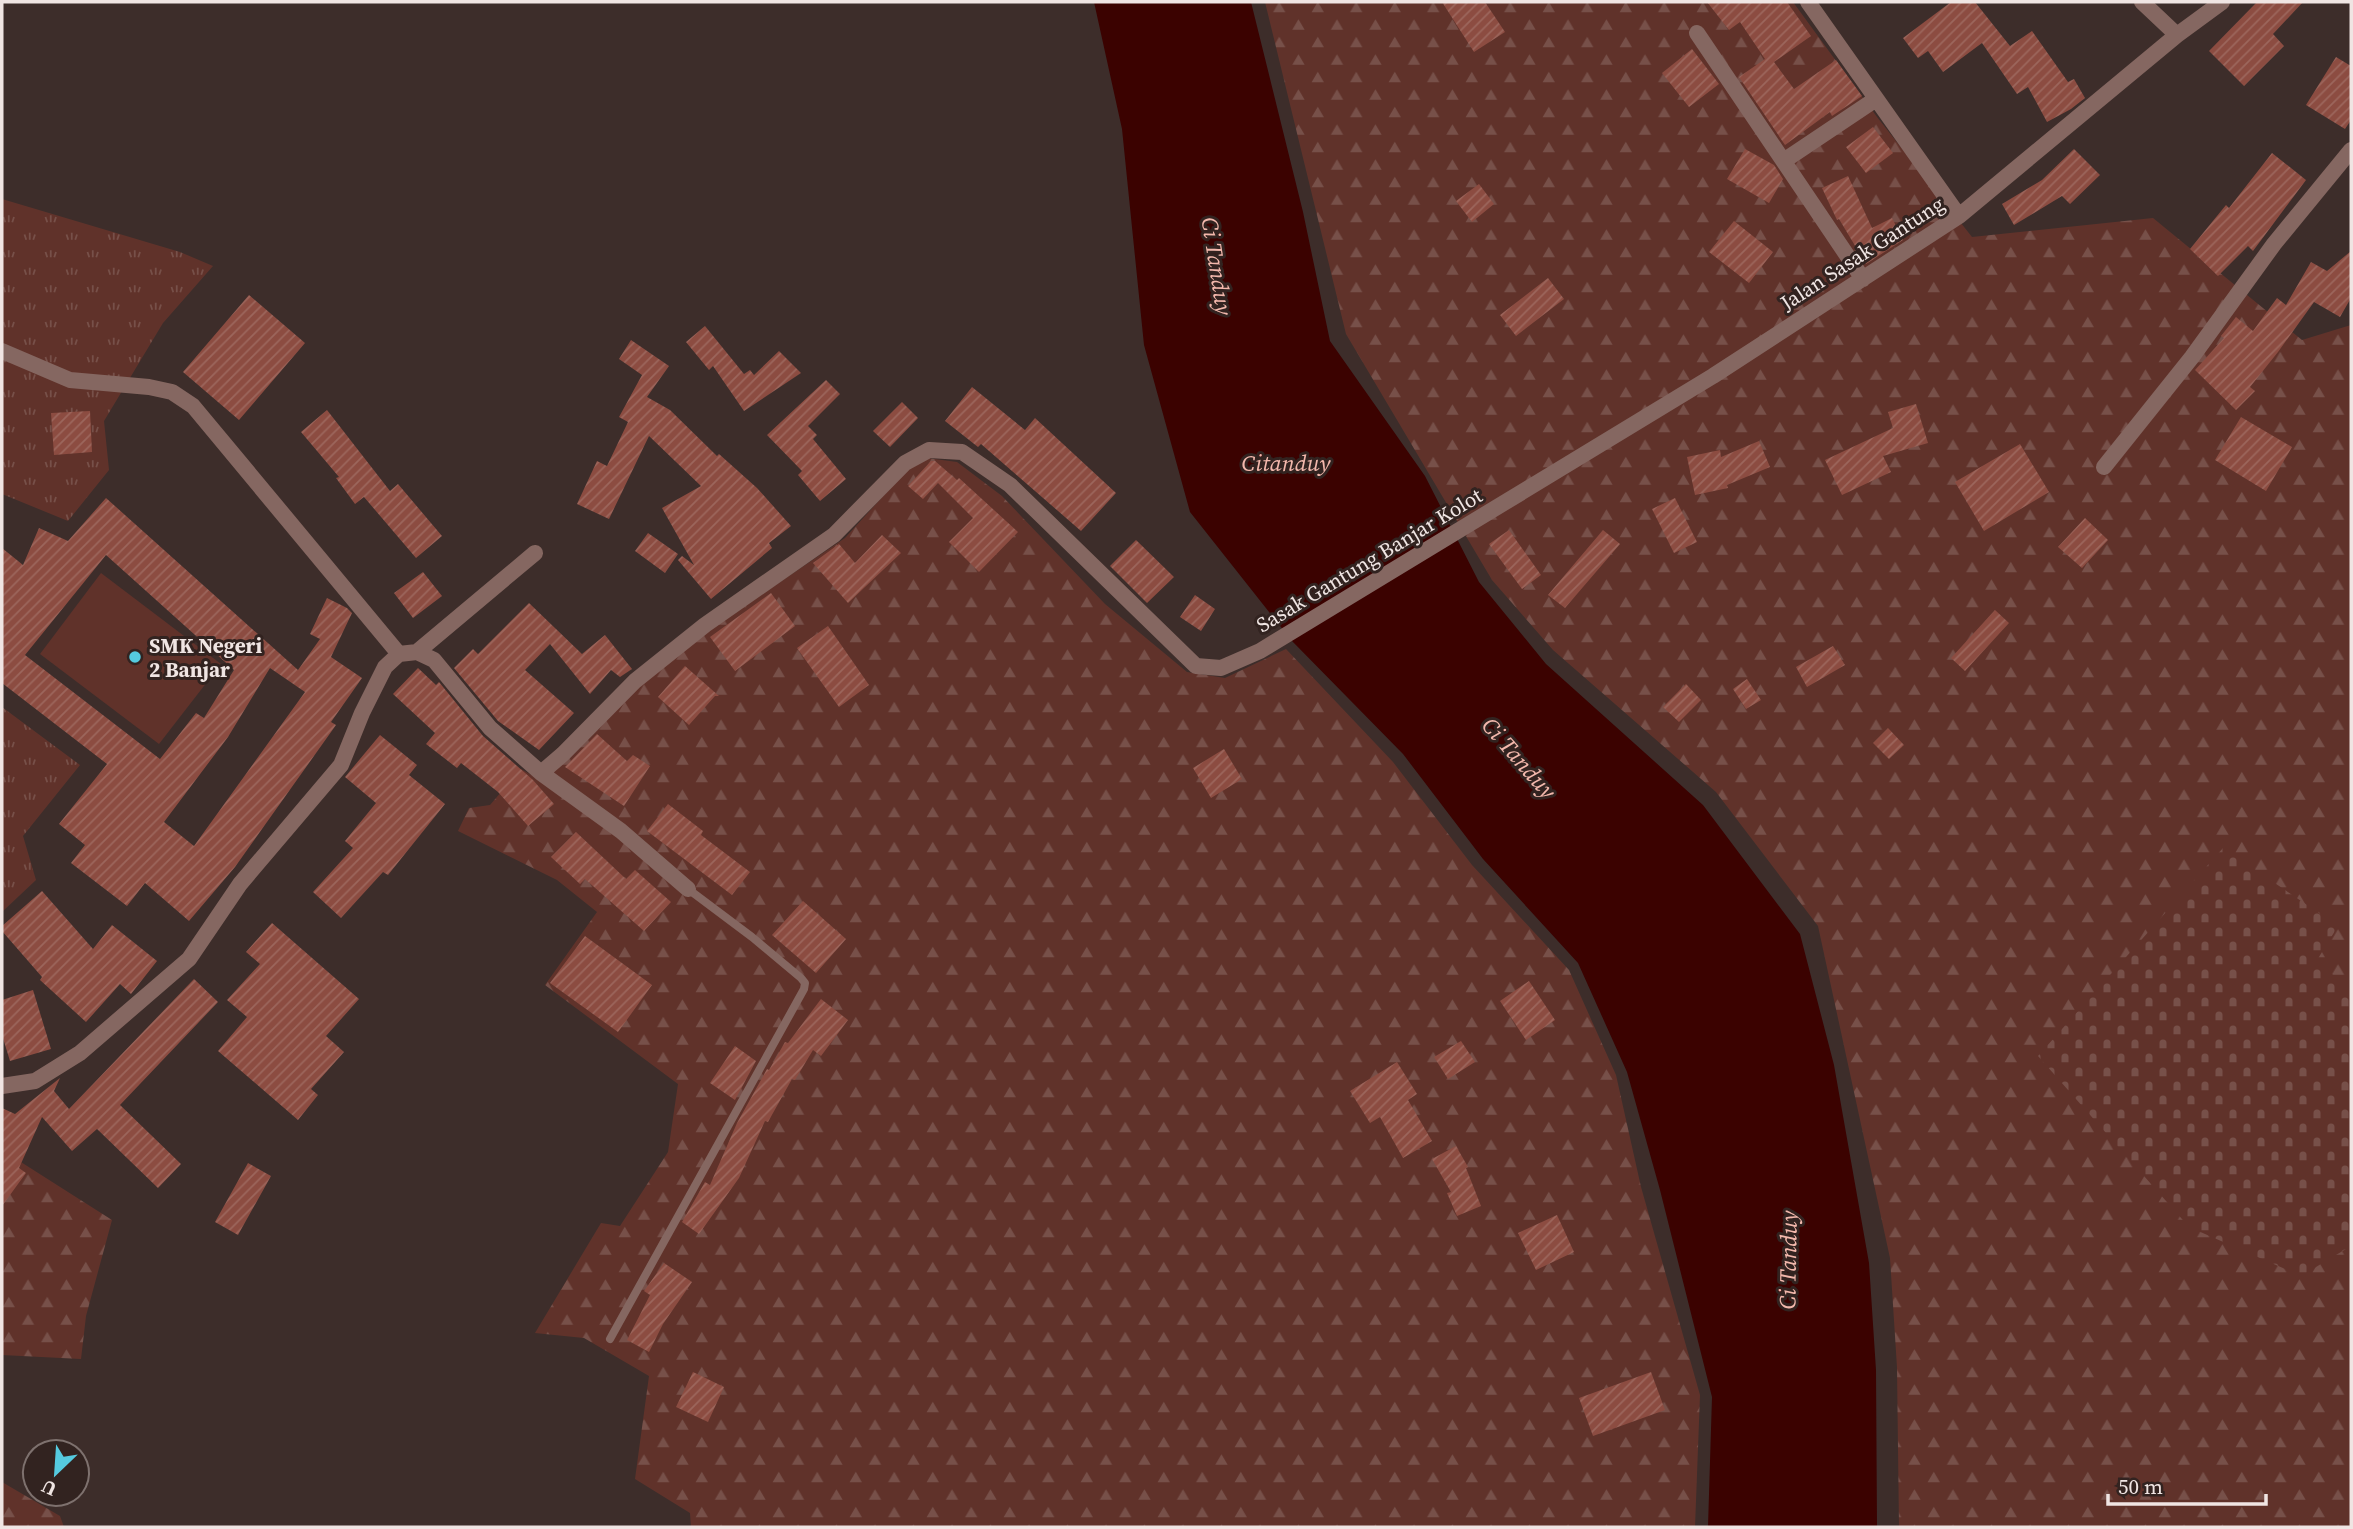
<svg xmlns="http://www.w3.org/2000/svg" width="2353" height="1529" viewBox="0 0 2353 1529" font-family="'Source Serif 4',serif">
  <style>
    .grass { fill: url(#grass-tufts) }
    .forest { fill: url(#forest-firs) }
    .cemetery { fill: url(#cemetery-stones) }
    .garden { fill: #60322a }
    .water { fill: #3b0200 }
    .building { fill: url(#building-hatch); fill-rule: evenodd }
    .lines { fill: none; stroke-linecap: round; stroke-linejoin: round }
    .lane { stroke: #856761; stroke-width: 8 }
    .street { stroke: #856761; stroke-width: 16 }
    .poi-dot { fill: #55cadf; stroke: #322320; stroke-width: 2.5 }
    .labels { text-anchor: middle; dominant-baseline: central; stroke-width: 6; stroke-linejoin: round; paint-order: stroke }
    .street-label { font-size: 21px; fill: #f0e5e3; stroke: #322320 }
    .poi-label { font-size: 21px; font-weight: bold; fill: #f0e5e3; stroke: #322320; text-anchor: start }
    .water-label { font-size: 23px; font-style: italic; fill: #f3b8ac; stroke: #322320 }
  </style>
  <defs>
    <pattern id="grass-tufts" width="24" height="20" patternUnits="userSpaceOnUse" patternTransform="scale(1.75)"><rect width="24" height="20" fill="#60322a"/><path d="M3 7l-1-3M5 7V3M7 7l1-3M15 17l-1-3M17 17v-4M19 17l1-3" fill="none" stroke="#775049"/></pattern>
    <pattern id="forest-firs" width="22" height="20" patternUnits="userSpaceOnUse" patternTransform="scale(1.75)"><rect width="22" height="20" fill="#60322a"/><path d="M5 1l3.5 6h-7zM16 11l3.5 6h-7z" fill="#775049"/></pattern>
    <pattern id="cemetery-stones" width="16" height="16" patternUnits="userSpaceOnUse" patternTransform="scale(1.75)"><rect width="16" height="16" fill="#60322a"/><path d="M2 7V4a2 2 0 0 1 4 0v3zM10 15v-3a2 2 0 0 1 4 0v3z" fill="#775049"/></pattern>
    <pattern id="building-hatch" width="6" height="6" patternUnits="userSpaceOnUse" patternTransform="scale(1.75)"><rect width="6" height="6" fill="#8c4c41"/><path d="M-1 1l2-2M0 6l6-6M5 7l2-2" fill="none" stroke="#9c665c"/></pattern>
  </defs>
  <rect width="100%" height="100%" fill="#3d2d2a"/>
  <path class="grass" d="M2,199L180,252L213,266L163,323L104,421L109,470L68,521L2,494Z
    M2,707L80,765L23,836L36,880L2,912Z"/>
  <path class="forest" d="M1265,2H1793L1877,117L1972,237L2153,218L2302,340L2351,325V1527H1899L1897,1367L1890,1258L1818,926L1716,792L1553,650L1492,580L1346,334Z
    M927,458L957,462L1002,496L1105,604L1187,672L1225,678L1286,649L1393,762L1472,865L1569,970L1616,1075L1641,1187L1700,1395L1695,1527H691L690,1513L635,1479L649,1376L584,1338L535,1333L601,1223L620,1226L668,1152L678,1084L545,985L597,912L557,880L458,831L469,808L490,805L521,769L542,781L640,686L708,631L845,538L906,471Z
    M2,1150L112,1220L86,1316L81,1359L2,1355Z
    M2,1482L60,1516L64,1527H2Z"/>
  <path class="cemetery" d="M2223,848L2338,926L2314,965L2351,984V1246L2301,1276L2189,1227L2038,1056Z"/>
  <path class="garden" d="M101,573L221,664L159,744L40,654Z"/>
  <path class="water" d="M1094,2H1251L1303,212L1330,341L1425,476L1479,582L1546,664L1703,805L1800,934L1834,1065L1869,1263L1876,1370L1877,1527H1708L1712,1397L1660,1190L1627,1072L1578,963L1483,859L1403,754L1292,641L1190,512L1144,345L1122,129Z"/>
  <path class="building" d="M1442,2H1485L1505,32L1474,52Z
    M1707,2H1787L1811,36L1774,62L1794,89L1836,60L1862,96L1832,116L1830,112L1785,145L1739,77L1765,59L1740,22L1729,30Z
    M1951,2H1975L2010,46L2032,31L2068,82L2074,79L2085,98L2071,109L2047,122L2028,87L2017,94L1982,43L1943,72L1928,51L1918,58L1903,38Z
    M2257,2H2303L2273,34L2284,46L2244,86L2209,51Z
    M1692,49L1719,84L1689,107L1662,73Z
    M2336,57L2351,66V120L2345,129L2306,105Z
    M1873,127L1893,153L1866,173L1846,147Z
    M1745,149L1774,165L1783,179L1769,203L1727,179Z
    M2074,149L2100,175L2070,204L2062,196L2014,225L2002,204L2042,180Z
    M2272,153L2306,180L2253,251L2248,246L2218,276L2190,249L2226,205L2229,208Z
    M1848,176L1872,228L1892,218L1903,240L1866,264L1839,219L1837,220L1822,188Z
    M1479,184L1494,204L1472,222L1456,201Z
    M1734,221L1773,252L1749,283L1709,252Z
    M2351,251V298L2340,317L2314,302L2278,352L2250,387L2255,391L2236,410L2195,370L2224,338L2221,336L2236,317L2253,331L2277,298L2286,305L2311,262L2327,271Z
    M1548,278L1564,299L1516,336L1500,315Z
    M249,295L305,343L239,420L183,372Z
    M705,326L744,374L750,370L754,375L779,351L801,373L744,411L713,366L709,370L686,342Z
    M631,340L669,366L647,397L670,410L717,456L719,454L757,488L791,526L769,543L772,548L711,599L678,560L682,556L694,565L662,508L701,486L649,436L609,519L577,504L597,461L607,466L628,422L619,417L642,375L619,359Z
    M826,380L840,394L808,426L817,435L813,439L846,479L820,501L798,475L802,471L767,435Z
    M972,387L1025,430L1035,418L1116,493L1081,531L981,444L978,447L945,421Z
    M902,402L918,418L890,447L873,431Z
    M1916,404L1928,443L1883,456L1891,472L1842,495L1825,460L1893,428L1888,412Z
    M327,410L390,491L398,484L442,536L416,558L364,497L355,504L336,478L339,477L301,432Z
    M90,411L92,452L54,455L51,413Z
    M2241,417L2292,447L2266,491L2215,460Z
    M1759,441L1770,467L1727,485L1728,488L1695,495L1687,457L1720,450L1721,457Z
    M2020,444L2049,492L1984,531L1955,482Z
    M931,461H935L957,480L959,478L1018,532L979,572L949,542L973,518L938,483L923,499L908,486Z
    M106,498L298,670L320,639L310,634L327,598L347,608L352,613L331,657L362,678L331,722L336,725L235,867L189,921L145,883L127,906L71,863L85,845L59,824L107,764L2,683V548L23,565L39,528L68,541ZM106,555L234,670L204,718L196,713L160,759L25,655ZM270,668L305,692L194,846L164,822L228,737Z
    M1675,498L1697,542L1674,553L1652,509Z
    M2085,518L2108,540L2082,568L2058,547Z
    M1509,530L1541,575L1522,589L1489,544Z
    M1603,530L1620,544L1565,608L1548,595Z
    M648,533L678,554L665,573L635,551Z
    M882,535L901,553L848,603L813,563L839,544L855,563Z
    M1136,540L1174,577L1147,603L1110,566Z
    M423,572L442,596L413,618L394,593Z
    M771,593L795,626L735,671L710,637Z
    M1195,595L1215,609L1201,631L1180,617Z
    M529,603L582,654L605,635L632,669L620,677L611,670L590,694L550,644L525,670L574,713L539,750L498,721L454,668L473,649L478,654Z
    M1995,610L2009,623L1965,671L1951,658Z
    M828,626L869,685L839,707L797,648Z
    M1833,646L1845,665L1807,687L1796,667Z
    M685,666L719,696H715L689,725L658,697Z
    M418,668L436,685L439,682L483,736L533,780L554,804L528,826L498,792L461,763L457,768L426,744L435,733L393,694Z
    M1747,679L1761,700L1746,709L1733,689Z
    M1686,684L1701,700L1679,722L1663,707Z
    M1888,728L1904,745L1889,759L1873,743Z
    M597,734L627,761L633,755L650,766L624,806L565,767Z
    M380,735L417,765L409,775L445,804L388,875L383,872L341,918L313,892L353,848L345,841L376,803L345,777Z
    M1224,749L1242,779L1211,798L1193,768Z
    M668,804L703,831L701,835L750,872L732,895L647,831Z
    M576,832L626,879L635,870L671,902L644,931L585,879L580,884L551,857Z
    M42,891L93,949L112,925L157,961L131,994L120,984L86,1022L40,980L42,977L2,931V926Z
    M803,901L846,939L816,973L772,935Z
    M272,923L359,999L326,1036L344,1052L311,1089L318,1095L298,1120L218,1051L247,1017L227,1000L260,964L246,952Z
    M585,936L652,985L618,1032L550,983Z
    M194,979L218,1002L120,1105L181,1164L158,1188L97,1129L72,1151L42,1117L19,1168L26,1173L2,1206V1108L15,1114L60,1078L54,1091L69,1109Z
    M1529,981L1555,1020L1526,1040L1500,1001Z
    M33,990L51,1049L10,1061L2,1035V1000Z
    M821,999L848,1020L821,1056L813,1050L795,1080L792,1079L768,1122L765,1121L739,1178L699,1234L682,1222L705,1182L710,1185L737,1123L767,1069L769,1070L785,1042L788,1043Z
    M1461,1041L1475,1062L1448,1079L1434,1057Z
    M735,1046L756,1061L735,1100L710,1083Z
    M1397,1062L1417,1094L1408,1100L1432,1141L1403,1158L1380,1117L1370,1123L1350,1091Z
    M1456,1146L1468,1167L1466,1168L1481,1206L1457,1216L1447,1193L1451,1192L1432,1159Z
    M248,1163L271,1176L238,1235L215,1222Z
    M1557,1215L1574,1252L1536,1270L1518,1233Z
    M664,1263L692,1282L663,1324L649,1352L627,1340L650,1295L644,1291Z
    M693,1372L724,1387L708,1422L676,1407Z
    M1651,1372L1665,1410L1593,1436L1579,1398Z"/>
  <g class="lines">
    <path class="lane" d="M610,1339L804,989L805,983L801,978L752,937L688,889"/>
    <path class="street" d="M1808,2L1959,216
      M2142,2L2177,35
      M1697,33L1863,279
      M1785,160L1876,99
      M2,351L70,380L149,387L172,392L193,406L399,654
      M2104,467L2192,357L2274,244L2351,150
      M417,652L535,553
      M541,773L563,754L635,681L705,625L834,535L905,463L929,450L962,452L1010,485L1196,666L1221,668L1260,651L1713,376L1959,216L2177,35L2222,2
      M2,1086L35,1081L80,1053L189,959L240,884L341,765L362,713L385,667L399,654L417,652L434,660L490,728L541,773L621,831L688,889"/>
  </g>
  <circle class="poi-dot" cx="135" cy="657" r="7"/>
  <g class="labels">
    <g class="street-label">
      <text transform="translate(1862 253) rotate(-33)">Jalan Sasak Gantung</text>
      <text transform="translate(1369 560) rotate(-31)">Sasak Gantung Banjar Kolot</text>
    </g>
    <g class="poi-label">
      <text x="149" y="645">SMK Negeri<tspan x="149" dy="24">2 Banjar</tspan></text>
    </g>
    <g class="water-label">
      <text transform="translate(1217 266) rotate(81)">Ci Tanduy</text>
      <text x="1286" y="463">Citanduy</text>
      <text transform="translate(1519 758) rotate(49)">Ci Tanduy</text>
      <text transform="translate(1788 1260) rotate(-89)">Ci Tanduy</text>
    </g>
  </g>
  <rect width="2353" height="1529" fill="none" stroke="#f0e5e3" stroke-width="7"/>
  <g transform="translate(56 1473) rotate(205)"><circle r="33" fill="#322320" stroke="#7e716e" stroke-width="2"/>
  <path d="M0-5L12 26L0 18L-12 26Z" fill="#55cadf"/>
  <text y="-10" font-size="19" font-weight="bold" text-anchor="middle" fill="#f0e5e3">U</text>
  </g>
  <path d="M2108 1494v10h158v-10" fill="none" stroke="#f0e5e3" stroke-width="3.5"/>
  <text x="2118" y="1494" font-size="21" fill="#f0e5e3" stroke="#322320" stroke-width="5" paint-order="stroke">50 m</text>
</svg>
